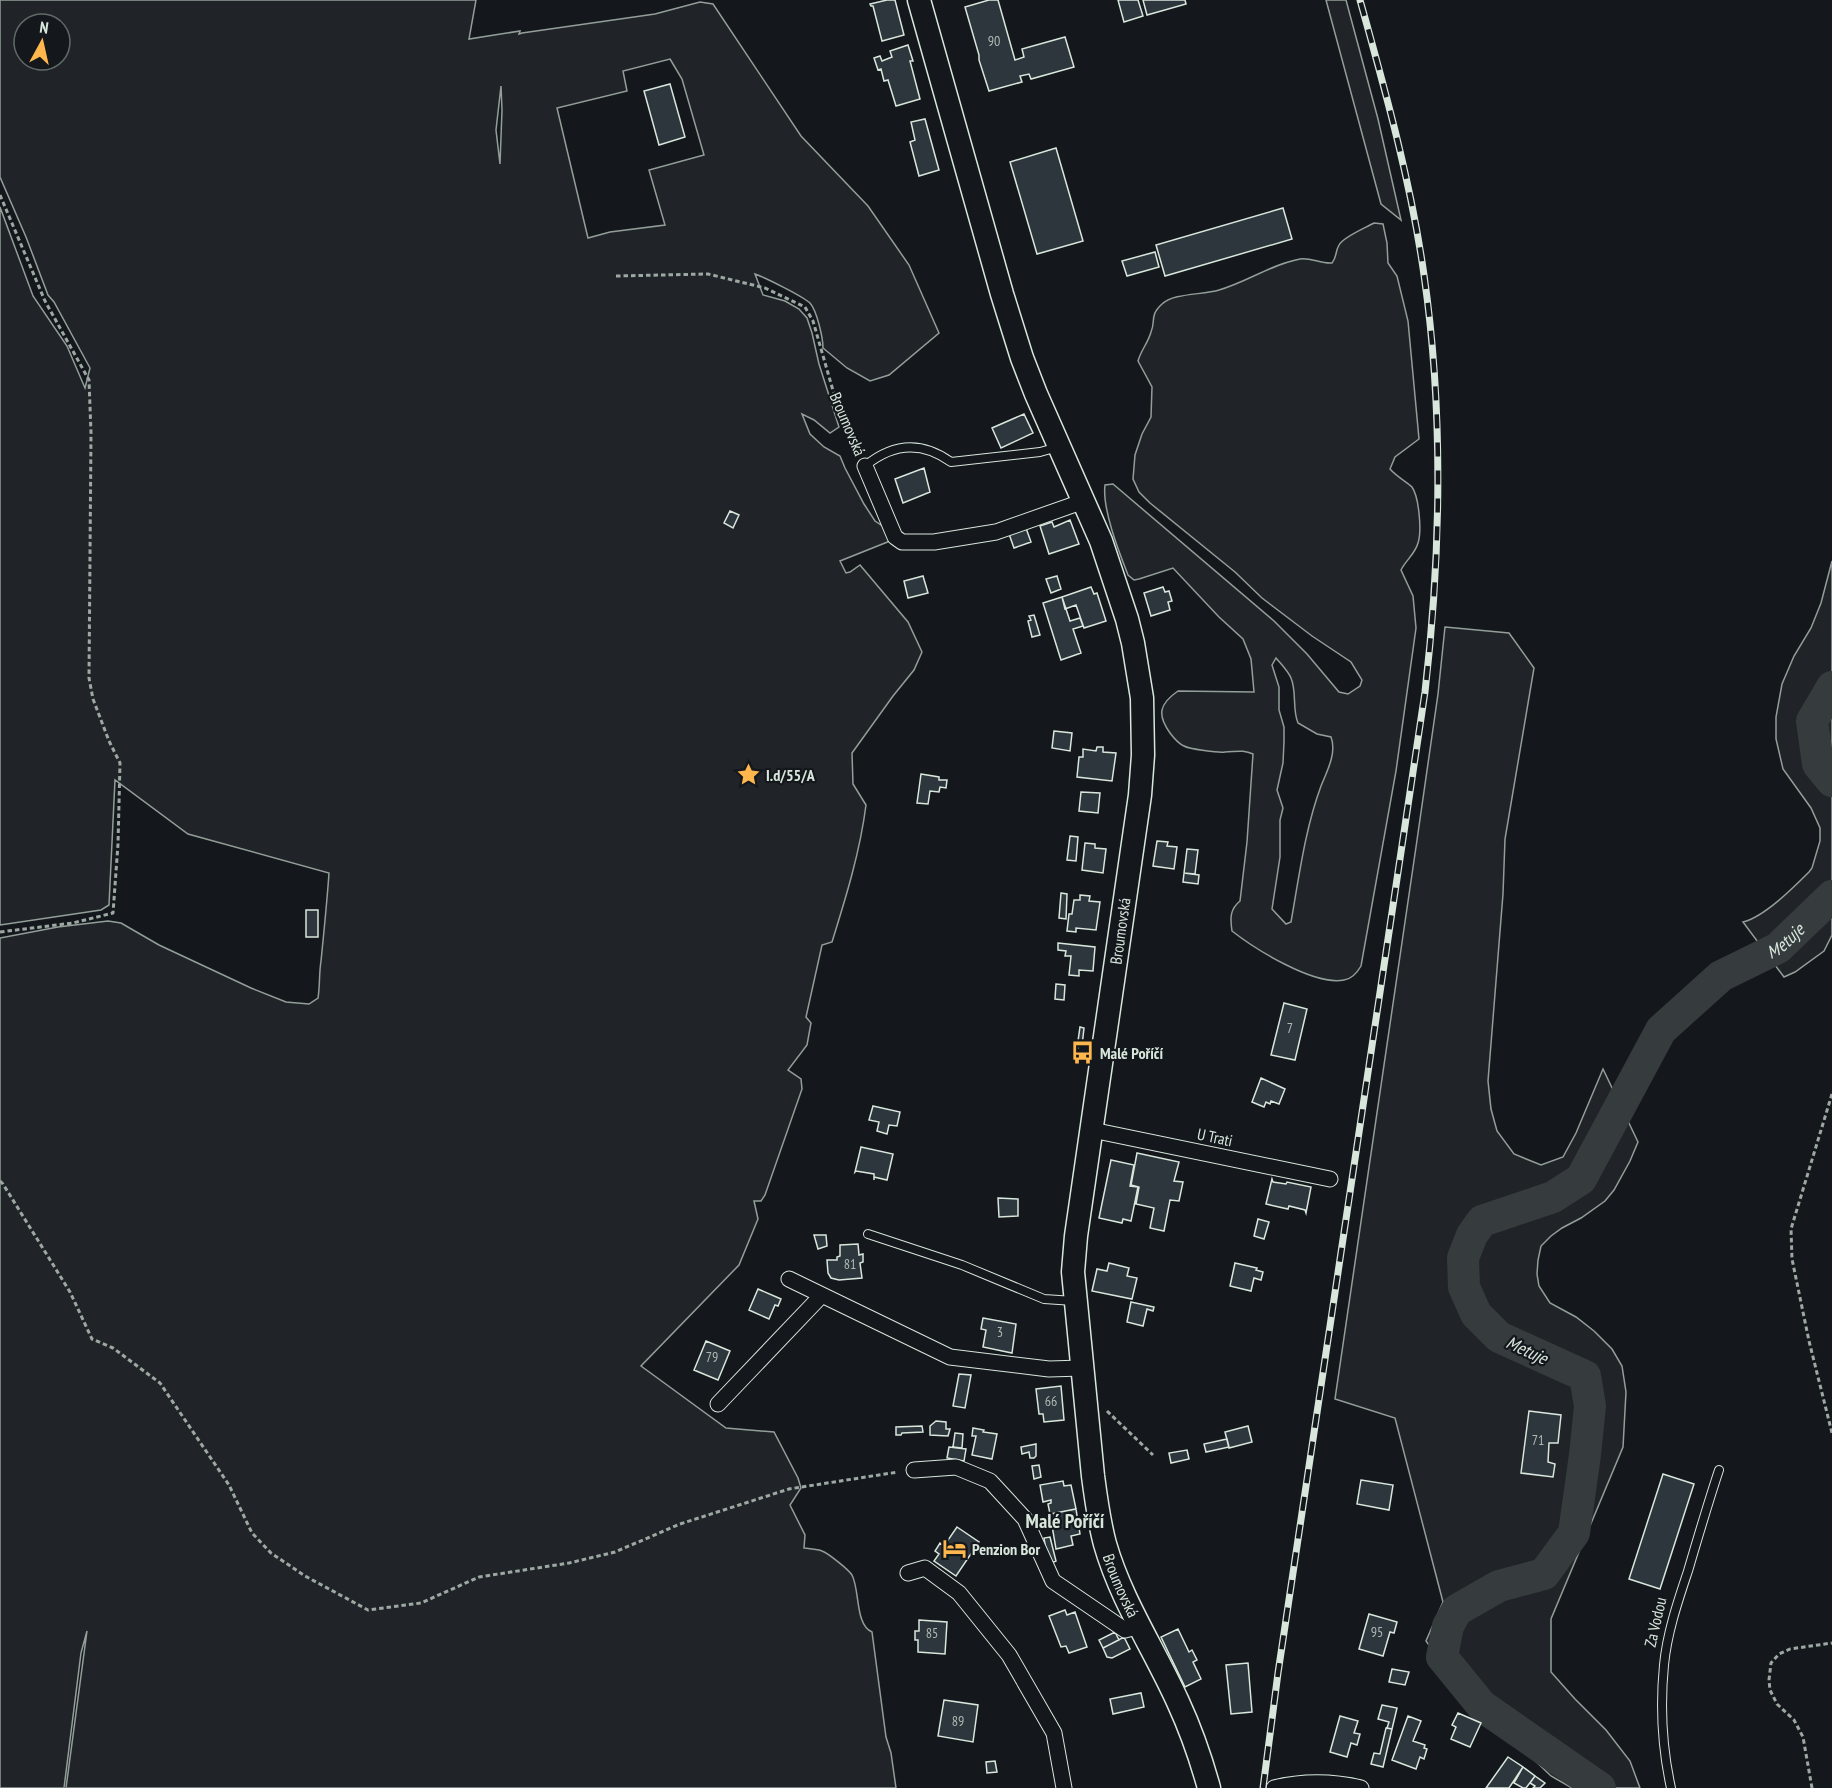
<svg xmlns="http://www.w3.org/2000/svg" width="1832" height="1788" viewBox="0 0 1832 1788" font-family="'PT Sans Narrow',sans-serif">
  <style>
    .green { fill: #202428; stroke: #939e99; stroke-width: 1.5; fill-rule: evenodd }
    .lines { fill: none; stroke-linecap: round; stroke-linejoin: round }
    .river { stroke: #363b3e; stroke-width: 32 }
    .building { fill: #2c363c; stroke: #d8e6dc; stroke-width: 1.5 }
    .service-casing { stroke: #d8e6dc; stroke-width: 10 }
    .minor-casing { stroke: #d8e6dc; stroke-width: 17 }
    .secondary-casing { stroke: #d8e6dc; stroke-width: 25 }
    .path { stroke: #9da8a2; stroke-width: 3; stroke-dasharray: 4.5 3; stroke-linecap: butt }
    .service { stroke: #14181c; stroke-width: 8 }
    .minor { stroke: #14181c; stroke-width: 15 }
    .secondary { stroke: #14181c; stroke-width: 22 }
    .rail-casing { stroke: #d8e6dc; stroke-width: 7 }
    .rail { stroke: #14181c; stroke-width: 4.5; stroke-dasharray: 14; stroke-linecap: butt }
    .labels { text-anchor: middle; dominant-baseline: central; stroke-width: 4.5; stroke-linejoin: round; paint-order: stroke }
    .number-label { font-size: 14px; fill: #adbab4 }
    .street-label { font-size: 16px; fill: #d8e6dc; stroke: #14181c }
    .poi-label { font-size: 16px; font-weight: bold; fill: #d8e6dc; stroke: #14181c; text-anchor: start }
    .water-label { font-size: 18px; font-style: italic; fill: #d8e6dc; stroke: #14181c }
    .quarter-label { font-size: 20px; font-weight: bold; fill: #d8e6dc; stroke: #14181c }
  </style>
  <rect width="100%" height="100%" fill="#14181c"/>
  <path class="green" d="M0,0H476L469,39L520,31L519,34L522,33L655,14L700,2L713,4L801,136L868,206L909,265L939,333L889,375L870,381L847,368L823,348C823,338 817,311 810,303C802,296 766,278 755,274L763,295L785,301L799,309L807,318L812,333L819,364L839,427L830,433L814,420L802,414L810,434L824,447L840,456L845,468L864,504L875,521L884,527L890,541L840,561L846,573L850,572L860,565L908,622L922,652L914,670L893,696L852,753L853,784L866,805C860,852 846,897 832,942L822,945L806,1017L811,1023L807,1045L788,1070L801,1079L802,1089L765,1195L761,1201H754L758,1219L739,1265L641,1366L726,1428L774,1432L798,1478L801,1488L790,1505L805,1535L804,1548C810,1549 817,1549 822,1551C828,1553 849,1570 852,1575C860,1590 855,1625 872,1632L886,1737L891,1753L896,1788H66L87,1631L81,1653L64,1788H0V938L58,927L108,921L121,923L159,945L251,988L286,1002L309,1004L318,998C320,986 319,973 321,961C324,931 327,902 329,873L188,834L115,780L109,905L101,910L0,925V207L33,296L67,346L85,388L90,368L54,302L48,295L26,237L0,177ZM24,24H60V60H24ZM670,59L682,79L704,155L649,170L665,225L610,232L588,238L557,108L627,91L623,71ZM501,86L502,110L500,164L496,130Z
    M1326,0H1346L1378,119L1401,220L1381,204Z
    M1374,223L1383,224L1387,243L1388,263L1397,276L1408,321L1419,439L1395,457L1390,469C1396,476 1408,483 1412,487C1419,497 1422,531 1418,543C1415,554 1406,560 1401,570L1413,596L1416,628L1396,771L1361,966C1357,973 1352,979 1344,980C1314,986 1255,949 1232,931C1230,918 1230,909 1240,901L1247,842L1253,754C1243,749 1235,752 1225,752C1219,753 1189,749 1184,746C1179,744 1173,737 1170,733C1157,715 1159,704 1178,691L1254,692L1251,659L1243,639L1219,617L1173,568L1139,579L1134,580L1128,575C1119,552 1102,509 1105,485L1113,484L1274,621L1307,654L1339,692L1348,694L1360,686L1362,680L1351,662L1312,636L1262,598L1235,572L1150,503L1139,492L1133,479L1135,455L1142,434L1151,417L1152,387L1138,361C1141,350 1148,343 1151,332C1156,321 1149,316 1162,304C1173,293 1203,295 1219,290C1247,282 1272,264 1300,259C1310,257 1321,264 1332,263C1337,257 1335,252 1339,245C1343,237 1365,228 1374,223ZM1276,658C1281,664 1288,671 1291,678C1297,692 1292,709 1298,723L1317,734L1331,737C1337,753 1327,771 1321,786C1305,829 1299,877 1291,922L1286,924L1272,909L1280,857V820L1283,808L1277,790L1283,763L1284,742V727L1279,710V687L1272,665Z
    M1832,561V935L1824,951L1795,972L1784,977L1743,922C1764,917 1793,888 1809,872L1812,868L1820,841V828L1811,808L1783,769L1776,739V717L1782,684L1794,656L1811,628L1821,603Z
    M1445,627L1509,633L1534,668L1505,839L1503,894L1488,1081L1491,1109L1497,1131L1514,1154L1541,1165L1563,1157L1576,1133L1603,1069L1638,1142L1630,1161L1614,1190L1605,1201L1581,1218L1562,1228L1551,1236L1541,1246L1538,1260L1537,1274L1539,1286L1550,1303L1576,1317L1594,1331L1612,1349L1622,1366L1626,1392L1623,1447L1551,1619V1672L1575,1699L1606,1730L1630,1761L1640,1788H1572L1551,1776L1460,1689L1426,1641L1443,1602L1395,1418L1335,1399L1416,847L1438,694Z"/>
  <g class="lines">
    <g class="river">
      <path d="M1832,687L1812,721L1818,764L1832,781"/>
      <path id="s1" d="M1600,1788L1482,1706L1442,1657L1448,1626L1457,1610L1499,1586L1544,1574L1574,1533L1585,1455L1590,1406L1585,1376L1499,1337L1476,1314L1464,1287L1463,1258L1472,1235L1482,1221L1553,1197L1581,1179L1661,1030L1721,976L1778,948L1832,896"/>
    </g>
  </g>
  <path class="building" d="M887,0H895L904,35L882,41L873,6H871L870,4Z
    M989,0H998L1015,60L1024,57L1022,49L1065,37L1074,67L1031,79L1029,74L1020,76L1022,82L989,91L979,60V55L965,7Z
    M1118,0H1138L1143,16L1124,22Z
    M1143,0H1185L1186,4L1147,15Z
    M908,45L913,61H910L920,99L896,106L888,80L884,81L881,69L878,70L874,58L880,56L882,61L892,57L890,51Z
    M670,84L685,137L659,145L644,91Z
    M925,119L939,170L919,176L910,142L915,140L911,122Z
    M1056,148L1083,241L1037,254L1010,162Z
    M1283,208L1292,239L1165,276L1156,245Z
    M1155,252L1159,267L1127,276L1122,261Z
    M1024,414L1033,433L1001,448L992,428Z
    M924,468L930,492L903,503L895,479Z
    M730,511L739,515L733,528L724,523Z
    M1070,520L1079,544L1049,554L1040,526L1052,522L1054,527Z
    M1026,528L1031,542L1014,548L1009,534Z
    M923,576L928,593L908,598L904,581Z
    M1057,576L1061,589L1051,593L1046,579Z
    M1091,587L1094,594L1097,593L1106,621L1084,628L1076,605L1065,609L1062,597Z
    M1163,587L1165,592L1169,591L1172,601L1168,602L1170,610L1151,616L1144,593Z
    M1062,597L1070,621L1080,618L1083,626L1073,629L1081,653L1061,660L1043,603Z
    M1034,615L1040,635L1032,637L1028,621L1031,620L1029,616Z
    M1054,731L1072,733L1070,751L1052,748Z
    M1097,747H1103V752L1116,753L1112,781L1077,777L1079,757H1083V749L1096,751Z
    M921,774L939,777V780H947L946,788L940,787L939,792L930,791L928,804L917,803Z
    M1081,792L1100,793L1098,813L1079,811Z
    M1070,836L1078,837L1076,861L1067,860Z
    M1157,841L1168,842L1167,846L1177,847L1174,869L1153,866Z
    M1085,843L1095,844V848L1106,849L1103,873L1082,870Z
    M1187,849L1198,850L1195,874L1184,873Z
    M1184,873L1199,875L1198,884L1183,882Z
    M1061,893L1067,894L1066,919L1059,918Z
    M1080,895L1090,896L1089,901L1100,902L1096,930L1076,928V932L1067,931L1069,914H1072L1074,900H1080Z
    M306,910H318V937H306Z
    M1058,943L1095,947L1093,971L1079,970V976L1069,975L1071,956H1065L1066,951L1058,950Z
    M1056,984L1065,985L1064,1000L1055,999Z
    M1284,1003L1307,1009L1295,1060L1271,1055Z
    M1080,1027L1084,1028L1082,1046L1078,1045V1048H1077Z
    M1261,1078L1285,1089L1279,1104L1271,1101L1270,1104L1266,1102L1264,1107L1252,1102Z
    M873,1106L900,1112L897,1126L889,1125L887,1134L877,1131L879,1122L869,1120Z
    M861,1147L893,1154L887,1180L874,1177V1180V1174L856,1171L855,1172Z
    M1137,1153L1179,1162L1174,1181L1183,1182L1179,1201L1170,1200L1164,1231L1150,1228L1154,1208L1136,1204L1139,1187L1131,1185Z
    M1111,1160L1134,1165L1130,1186L1138,1187L1131,1221L1123,1219L1122,1223L1099,1218Z
    M1272,1179L1273,1182L1286,1184L1287,1182L1311,1187L1306,1213L1305,1210L1289,1206L1288,1209L1266,1204Z
    M998,1198L1018,1199V1216L999,1217Z
    M1258,1219L1269,1222L1264,1239L1254,1236Z
    M814,1235H826L827,1246L818,1249Z
    M858,1244L859,1255L863,1254V1262L860,1263L862,1278L839,1280L831,1278L828,1273L827,1260H837V1257L840,1256V1245Z
    M1109,1263L1129,1268L1127,1276L1137,1278L1132,1299L1092,1291L1097,1269L1107,1271Z
    M1235,1263L1257,1268L1256,1270L1263,1272L1261,1280L1254,1278L1251,1291L1230,1286Z
    M758,1289L781,1299L778,1306L775,1305L769,1319L749,1310Z
    M1131,1302L1154,1307L1153,1311L1147,1309L1143,1326L1127,1322Z
    M983,1318L1016,1324L1012,1353L983,1347L986,1330L981,1329Z
    M706,1341L730,1351L718,1380L694,1370Z
    M959,1374L971,1375L965,1408L953,1406Z
    M1061,1386L1064,1420L1044,1422L1043,1414H1039L1036,1389Z
    M1529,1411L1561,1415L1558,1443H1549L1548,1462L1555,1464L1553,1477L1521,1473Z
    M936,1421L946,1422V1429H950L948,1436L930,1435V1426Z
    M922,1426L923,1432L902,1433L901,1435H896V1427Z
    M1248,1426L1252,1442L1229,1448L1225,1432Z
    M973,1428L984,1430L983,1432L997,1434L992,1459L972,1455L976,1436H972Z
    M955,1433L963,1434L962,1448L953,1447Z
    M1227,1439L1229,1447L1206,1452L1204,1444Z
    M1036,1444V1456L1034,1458H1030L1029,1452L1022,1454L1021,1447Z
    M949,1447L966,1449L964,1461L947,1458Z
    M1187,1450L1189,1459L1171,1463L1169,1453Z
    M1039,1465L1041,1477L1034,1479L1032,1466Z
    M1663,1474L1694,1484L1660,1589L1629,1579Z
    M1361,1480L1393,1485L1389,1510L1357,1504Z
    M1063,1481L1064,1486L1071,1485L1076,1509L1050,1514L1048,1504L1051,1503V1500L1043,1502L1040,1485Z
    M1076,1509L1080,1534L1071,1536L1073,1545L1056,1549L1050,1514Z
    M957,1527L979,1542L956,1576L934,1561L939,1554L935,1551L940,1543L944,1546Z
    M1050,1537L1056,1561L1051,1563L1047,1556L1044,1538Z
    M1065,1610L1067,1615L1075,1612L1087,1647L1069,1653L1066,1646L1061,1647L1049,1616Z
    M1369,1614L1397,1622L1394,1633L1390,1632L1383,1656L1359,1649Z
    M919,1620L947,1622L945,1654L918,1652V1640H915V1631H919Z
    M1178,1629L1189,1652L1192,1650L1197,1660L1193,1662L1201,1679L1185,1687L1161,1637Z
    M1115,1632L1119,1640L1103,1648L1099,1640Z
    M1124,1637L1130,1649L1112,1658L1107,1657L1103,1648Z
    M1248,1663L1252,1712L1231,1714L1226,1665Z
    M1392,1669L1409,1672L1405,1685L1389,1682Z
    M1141,1693L1144,1707L1113,1714L1110,1699Z
    M944,1700L978,1705L973,1742L938,1736Z
    M1382,1705L1397,1708L1392,1729L1387,1728L1389,1722L1378,1719Z
    M1458,1713L1481,1723L1470,1747L1451,1739L1456,1727L1452,1725Z
    M1340,1716L1358,1721L1354,1733L1360,1734L1357,1745L1351,1743L1347,1757L1330,1752Z
    M1408,1716L1421,1721L1413,1741L1425,1745L1424,1748L1427,1749L1424,1759L1420,1757L1416,1769L1392,1760Z
    M1386,1728L1392,1729L1383,1767L1371,1764L1374,1753L1380,1754Z
    M1508,1757L1523,1767L1509,1788H1486Z
    M995,1761L997,1772L987,1773L986,1762Z
    M1523,1767L1535,1776L1526,1788H1523L1514,1783Z
    M1535,1776L1545,1783L1540,1788H1533L1535,1786L1530,1783Z"/>
  <g class="lines">
    <defs>
      <path id="service" d="M865,466C893,443 922,441 951,462L1040,452L1058,447
        M868,1234L962,1265L1044,1299L1074,1301
        M1671,1788C1662,1747 1660,1706 1664,1665C1667,1633 1678,1601 1688,1571C1698,1537 1708,1503 1719,1470"/>
      <path id="minor" d="M865,466L895,537L902,542H934L996,532L1084,501
        M1092,1130L1330,1179
        M789,1279L822,1295
        M718,1404L822,1295L950,1357L1049,1369L1082,1368
        M914,1470L956,1467L990,1481L1025,1519L1053,1581L1125,1630L1140,1626
        M908,1573L925,1568L959,1593L1009,1655L1054,1733L1064,1788
        M1274,1788C1301,1781 1333,1781 1361,1788"/>
      <g id="secondary">
        <path id="s2" d="M919,0L1002,294L1022,358L1036,394L1101,541L1127,619L1133,643L1142,698L1143,755L1140,795L1076,1236L1073,1272L1093,1476C1096,1499 1099,1522 1105,1544C1121,1600 1154,1649 1178,1702C1191,1730 1201,1759 1209,1788"/>
      </g>
    </defs>
    <use href="#service" class="service-casing"/>
    <use href="#minor" class="minor-casing"/>
    <use href="#secondary" class="secondary-casing"/>
    <path class="path" d="M0,195L45,301L89,380L91,433L89,678L93,699L109,741L120,763L118,844L113,913L73,923L0,932
      M616,276L708,274L765,288L805,307L813,321L834,394L860,453
      M1832,1094L1791,1229L1792,1259L1809,1341L1832,1433
      M0,1181L3,1184L70,1292L92,1339L113,1348L160,1383L229,1485L252,1533L271,1553L305,1576L368,1610L421,1603L479,1577L569,1563L615,1552L680,1524L789,1489L898,1472
      M1107,1411L1153,1455
      M1812,1788L1803,1737L1794,1720L1777,1704L1770,1690L1769,1680L1771,1663L1779,1654L1790,1649L1832,1643"/>
    <use href="#service" class="service"/>
    <use href="#minor" class="minor"/>
    <use href="#secondary" class="secondary"/>
    <defs>
      <path id="rail" d="M1263,1788L1278,1673L1425,692C1441,553 1444,414 1424,275C1411,182 1385,90 1360,0"/>
    </defs>
    <use href="#rail" class="rail-casing"/>
    <use href="#rail" class="rail"/>
  </g>
  <defs>
    <symbol id="sight-bare" viewBox="-9 -9 18 18"><path d="M0-6L1.8-2.2L6-1.7L2.9 1.2L3.7 5.4L0 3.3L-3.7 5.4L-2.9 1.2L-6-1.7L-1.8-2.2Z" fill="#ffb74d" stroke="#14181c" stroke-width="2.5" paint-order="stroke"/></symbol>
    <symbol id="bus-bare" viewBox="-9 -9 18 18"><path d="M-5-6H5V4H4V6H2V4H-2V6H-4V4H-5ZM-3.5-4V0h7V-4ZM-3.5 1.2v1.5H-2V1.2ZM2 1.2v1.5H3.5V1.2Z" fill="#ffb74d" stroke="#14181c" stroke-width="2.5" paint-order="stroke"/></symbol>
    <symbol id="hotel-bare" viewBox="-9 -9 18 18"><path d="M-6-4.5h1.5V1H6V5H4.5V3h-9V5H-6ZM-4 0a1.8 1.8 0 1 1 3.6 0ZM.5 0V-2.5h3Q6-2.5 6 0Z" fill="#ffb74d" stroke="#14181c" stroke-width="2.5" paint-order="stroke"/></symbol>
  </defs>
  <g fill-rule="evenodd">
    <use href="#sight-bare" x="732" y="758" width="33" height="33"/>
    <use href="#bus-bare" x="1066" y="1036" width="33" height="33"/>
    <use href="#hotel-bare" x="938" y="1532" width="33" height="33"/>
  </g>
  <g class="labels">
    <g class="number-label">
      <text x="994" y="41">90</text>
      <text x="1290" y="1028">7</text>
      <text x="850" y="1264">81</text>
      <text x="1000" y="1332">3</text>
      <text x="712" y="1357">79</text>
      <text x="1051" y="1401">66</text>
      <text x="1538" y="1440">71</text>
      <text x="1377" y="1632">95</text>
      <text x="932" y="1633">85</text>
      <text x="958" y="1721">89</text>
    </g>
    <g class="street-label">
      <text transform="translate(848 424) rotate(67)">Broumovská</text>
      <text transform="translate(1120 931) rotate(-82)">Broumovská</text>
      <text transform="translate(1215 1137) rotate(12)">U Trati</text>
      <text stroke="none"><textPath href="#s2" startOffset="1632">Broumovská</textPath></text>
      <text transform="translate(1655 1622) rotate(-77)">Za Vodou</text>
    </g>
    <g class="poi-label">
      <text x="766" y="775">I.d/55/A</text>
      <text x="1100" y="1053">Malé Poříčí</text>
      <text x="972" y="1549">Penzion Bor</text>
    </g>
    <g class="water-label">
      <text stroke="none"><textPath href="#s1" startOffset="1220">Metuje</textPath></text>
      <text transform="translate(1527 1350) rotate(25)">Metuje</text>
    </g>
    <g class="quarter-label">
      <text x="1065" y="1521">Malé Poříčí</text>
    </g>
  </g>
  <g transform="translate(42 42) rotate(8)"><circle r="28" fill="#14181c" stroke="#626a69" stroke-width="1.5"/>
  <path d="M0-4.5L10 22L0 15L-10 22Z" fill="#ffb74d"/>
  <text y="-9" font-size="16" font-weight="bold" text-anchor="middle" fill="#d8e6dc">N</text>
  </g>
</svg>
